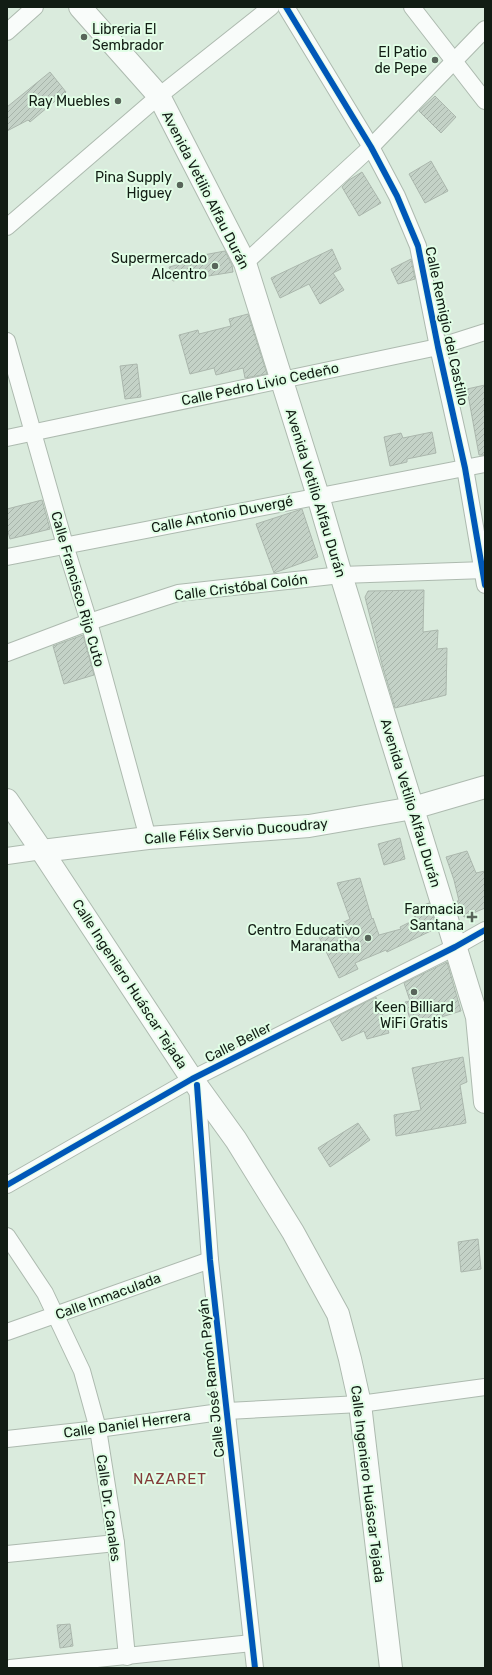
<svg xmlns="http://www.w3.org/2000/svg" width="492" height="1675" font-family="Rubik,sans-serif">
  <style>
    .building { fill: url(#building-hatch); stroke: #abb7ad }
    .lines { fill: none; stroke-linecap: round; stroke-linejoin: round }
    .street-casing { stroke: #adbaaf; stroke-width: 18 }
    .secondary-casing { stroke: #adbaaf; stroke-width: 24 }
    .street { stroke: #f9fcfa; stroke-width: 16 }
    .secondary { stroke: #f9fcfa; stroke-width: 22 }
    .cycleway-casing { stroke: #e1fee6; stroke-width: 8 }
    .cycleway { stroke: #0057b8; stroke-width: 6 }
    .poi-dot { fill: #58655a; stroke: #e1fee6; stroke-width: 1.5 }
    .labels { text-anchor: middle; stroke-width: 4; stroke-linejoin: round; paint-order: stroke }
    .poi-label { font-size: 14px; fill: #121d14; stroke: #e1fee6; text-anchor: end }
    .street-label { font-size: 14px; fill: #121d14; stroke: #e1fee6 }
    .neighbourhood-label { font-size: 15px; letter-spacing: 1px; fill: #833b3a; stroke: #e1fee6 }
  </style>
  <defs>
    <pattern id="building-hatch" width="6" height="6" patternUnits="userSpaceOnUse"><rect width="6" height="6" fill="#c4d2c7"/><path d="M-1 1l2-2M0 6l6-6M5 7l2-2" fill="none" stroke="#a7b4aa"/></pattern>
  </defs>
  <rect width="100%" height="100%" fill="#daebdd"/>
  <g class="building">
    <path d="M50 72 66 92 30 122 28 120 7 131V107Z"/>
    <path d="M435 96 456 117 441 133 419 111Z"/>
    <path d="M431 161 448 191 425 203 409 174Z"/>
    <path d="M362 172 381 203 359 216 342 187 349 180Z"/>
    <path d="M332 249 341 269 333 273 344 290 320 304 309 284 280 298 271 278Z"/>
    <path d="M225 251 232 265 233 272 202 277V274L173 281 169 267 199 259 198 256Z"/>
    <path d="M411 259 415 279 398 284 391 269Z"/>
    <path d="M248 314 267 374 245 378 243 368 216 375 214 368 190 374 179 335 198 330 199 334 231 326 229 319Z"/>
    <path d="M137 364 141 397 125 399 120 366Z"/>
    <path d="M485 385V455H479L467 389Z"/>
    <path d="M432 432 436 453 407 459V462L390 466 384 437 401 433 403 438Z"/>
    <path d="M42 500 50 529 10 539 7 528V509Z"/>
    <path d="M302 509 318 557 274 573 256 524Z"/>
    <path d="M424 590 423 632 438 630 437 649 447 648 446 695 395 708 383 668 365 597 368 591Z"/>
    <path d="M83 635 94 675 64 684 53 646Z"/>
    <path d="M400 838 405 859 384 865 378 844Z"/>
    <path d="M467 851 476 873 485 871V908L464 917 457 901H459L454 880 446 857Z"/>
    <path d="M360 878 372 919 373 918 379 935 401 929 400 927 416 919 411 910 429 903 437 928 387 952 386 950 355 963 358 969 339 978 318 935 350 919 337 883Z"/>
    <path d="M447 962 461 1011 412 1026 405 1002 410 1001 404 983Z"/>
    <path d="M376 997 389 1033 367 1039 364 1031 342 1041 330 1020Z"/>
    <path d="M463 1057 467 1082 460 1085 466 1123 396 1136 394 1115 421 1110 412 1068Z"/>
    <path d="M358 1123 370 1140 330 1167 318 1148Z"/>
    <path d="M478 1239 481 1269 461 1272 458 1242Z"/>
    <path d="M70 1624 73 1646 60 1648 57 1625Z"/>
  </g>
  <g class="lines">
    <defs>
      <g id="street">
        <path d="M286 7 371 147 397 196 418 246 438 347 465 468 485 585"/>
        <path d="M412 7 485 101"/>
        <path d="M7 32 35 7"/>
        <path d="M7 227 159 96 271 7"/>
        <path d="M245 263 371 147 485 29"/>
        <path d="M7 341 65 545 89 622 148 838"/>
        <path d="M7 438 438 347 485 332"/>
        <path d="M7 557 485 464"/>
        <path d="M7 653 89 622 178 593 341 575 485 570"/>
        <path d="M7 856 42 851"/>
        <path d="M197 1085 210 1260 255 1668"/>
        <path d="M7 1185 192 1079 455 947 485 930"/>
        <path d="M7 1236 45 1293 82 1371 98 1429 116 1543 127 1657"/>
        <path d="M7 1332 210 1260"/>
        <path d="M7 1439 98 1429 227 1411 360 1404 485 1387"/>
        <path d="M7 1554 116 1543"/>
        <path d="M10 1668 252 1643"/>
      </g>
      <g id="secondary">
        <path d="M80 7 159 96 245 263 318 496 341 575 477 1017 485 1102"/>
        <path d="M7 800 42 851 192 1079 236 1140 293 1232 338 1314 350 1359 360 1404 391 1668"/>
        <path d="M42 851 148 838 309 826 413 808 485 787"/>
      </g>
    </defs>
    <use href="#street" class="street-casing"/>
    <use href="#secondary" class="secondary-casing"/>
    <use href="#street" class="street"/>
    <use href="#secondary" class="secondary"/>
    <defs>
      <g id="cycleway">
        <path d="M286 7 371 147 397 196 418 246 438 347 465 468 485 585"/>
        <path d="M197 1085 210 1260 255 1668"/>
        <path d="M7 1185 192 1079 455 947 485 930"/>
      </g>
    </defs>
    <use href="#cycleway" class="cycleway-casing"/>
    <use href="#cycleway" class="cycleway"/>
  </g>
  <g class="poi-dot">
    <circle cx="84" cy="37" r="4"/>
    <circle cx="435" cy="60" r="4"/>
    <circle cx="118" cy="101" r="4"/>
    <circle cx="180" cy="185" r="4"/>
    <circle cx="215" cy="266" r="4"/>
    <path d="M470 911h4v4h4v4h-4v4h-4v-4h-4v-4h4z"/>
    <circle cx="368" cy="938" r="4"/>
    <circle cx="414" cy="992" r="4"/>
  </g>
  <g class="labels">
    <g class="poi-label">
      <text x="92" y="34" text-anchor="start">Libreria El<tspan x="92" dy="16">Sembrador</tspan></text>
      <text x="427" y="57">El Patio<tspan x="427" dy="16">de Pepe</tspan></text>
      <text x="110" y="106">Ray Muebles</text>
      <text x="172" y="182">Pina Supply<tspan x="172" dy="16">Higuey</tspan></text>
      <text x="207" y="263">Supermercado<tspan x="207" dy="16">Alcentro</tspan></text>
      <text x="464" y="914">Farmacia<tspan x="464" dy="16">Santana</tspan></text>
      <text x="360" y="935">Centro Educativo<tspan x="360" dy="16">Maranatha</tspan></text>
      <text x="414" y="1012" text-anchor="middle">Keen Billiard<tspan x="414" dy="16">WiFi Gratis</tspan></text>
    </g>
    <g class="street-label">
      <text transform="translate(206 190) rotate(63)" y="5">Avenida Vetilio Alfau Durán</text>
      <text transform="translate(447 326) rotate(78)" y="5">Calle Remigio del Castillo</text>
      <text transform="translate(260 384) rotate(-12)" y="5">Calle Pedro Livio Cedeño</text>
      <text transform="translate(316 493) rotate(73)" y="5">Avenida Vetilio Alfau Durán</text>
      <text transform="translate(222 514) rotate(-11)" y="5">Calle Antonio Duvergé</text>
      <text transform="translate(241 587) rotate(-7)" y="5">Calle Cristóbal Colón</text>
      <text transform="translate(78 589) rotate(74)" y="5">Calle Francisco Rijo Cuto</text>
      <text transform="translate(411 803) rotate(73)" y="5">Avenida Vetilio Alfau Durán</text>
      <text transform="translate(236 831) rotate(-5)" y="5">Calle Félix Servio Ducoudray</text>
      <text transform="translate(130 984) rotate(57)" y="5">Calle Ingeniero Huáscar Tejada</text>
      <text transform="translate(238 1042) rotate(-27)" y="5">Calle Beller</text>
      <text transform="translate(108 1296) rotate(-20)" y="5">Calle Inmaculada</text>
      <text transform="translate(211 1378) rotate(-96)" y="5">Calle José Ramón Payán</text>
      <text transform="translate(127 1424) rotate(-8)" y="5">Calle Daniel Herrera</text>
      <text transform="translate(368 1484) rotate(83)" y="5">Calle Ingeniero Huáscar Tejada</text>
      <text transform="translate(109 1508) rotate(82)" y="5">Calle Dr. Canales</text>
    </g>
    <g class="neighbourhood-label">
      <text x="170" y="1484">NAZARET</text>
    </g>
  </g>
  <rect width="492" height="1675" fill="none" stroke="#121d14" stroke-width="16"/>
</svg>
